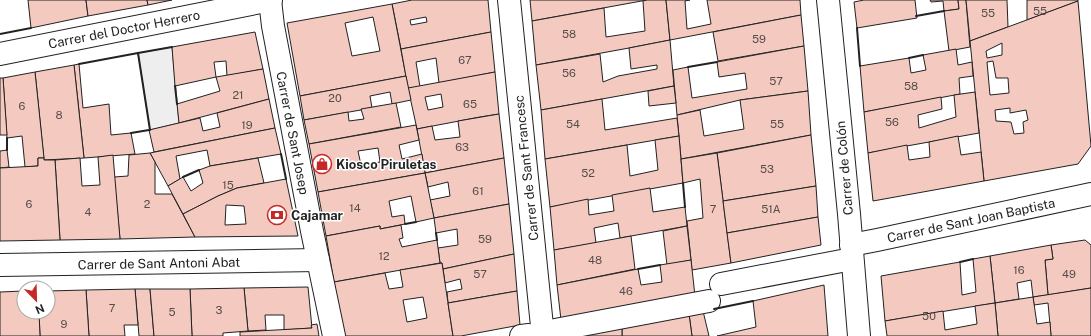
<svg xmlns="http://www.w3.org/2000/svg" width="1091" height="336" font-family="'Public Sans',sans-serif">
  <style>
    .green { fill: #eee; stroke: #6f6f6f }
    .building { fill: #f3c9c0; stroke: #222; fill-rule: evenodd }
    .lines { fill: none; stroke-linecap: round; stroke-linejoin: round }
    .pedestrian-casing { stroke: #222; stroke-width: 24 }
    .minor-casing { stroke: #222; stroke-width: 24 }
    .pedestrian { stroke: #fff; stroke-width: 22 }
    .minor { stroke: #fff; stroke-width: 22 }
    .wall { stroke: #222; stroke-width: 2 }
    .labels { text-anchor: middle; stroke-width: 3; stroke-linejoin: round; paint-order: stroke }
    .number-label { font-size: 11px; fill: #564c4a }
    .street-label { font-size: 13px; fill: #222; stroke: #fff }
    .poi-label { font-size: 13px; font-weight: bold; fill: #222; stroke: #fff; text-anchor: start }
  </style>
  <rect width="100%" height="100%" fill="#fff"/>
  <path class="green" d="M172 47 179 123 150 130 138 53Z"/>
  <g class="building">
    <path d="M28 0H86L88 16 31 28Z"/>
    <path d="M86 0H147L148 5 88 16Z"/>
    <path d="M147 0H172L148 5Z"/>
    <path d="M412 0H488L491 32 401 49 392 4ZM426 17 427 22 411 25 410 20Z"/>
    <path d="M530 0H647L532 21Z"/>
    <path d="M647 0H666L670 40 629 48 536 65 532 21 604 8 606 37 645 31 643 1Z"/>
    <path d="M666 0H690L685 1 687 29 711 24 707 0H800L801 15 670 40Z"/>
    <path d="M864 0H915L917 18 857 28 854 2Z"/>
    <path d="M930 0H958L959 9 944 11 943 1 931 2Z"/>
    <path d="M958 0H966L970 47 949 51 944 11 959 9Z"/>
    <path d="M966 0H1007L1008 27 970 41Z"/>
    <path d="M1027 0H1078V1L1027 20Z"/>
    <path d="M1078 1 1091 146 1078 164 984 181 970 41ZM1002 43V55L987 58 986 51ZM993 61 996 78H1008L1009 93 990 95 987 62ZM1010 108V113L1026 110 1028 120 1023 122 1024 133 1014 134 1011 122 996 121 995 110Z"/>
    <path d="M392 4 406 76 300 96 287 23ZM373 17 380 51 352 56 345 23Z"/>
    <path d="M801 15 804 46 718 61 713 32Z"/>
    <path d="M255 32 263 69 227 76 226 61 214 62 216 77 175 86 172 47Z"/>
    <path d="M491 32 495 72 439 83 436 58 416 62 420 87 408 88 401 49Z"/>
    <path d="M670 40 674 86 541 110 536 65 600 54 603 82 618 76 657 69V65L631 69 629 48Z"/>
    <path d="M804 46 808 91 740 100 677 115 673 70 688 67 692 98 747 89 745 73 719 77 717 62Z"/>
    <path d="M956 49 958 65 972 62 973 76 959 78 960 94 864 112 860 66 909 58 911 73 926 70 923 55Z"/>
    <path d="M79 64 83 108 109 104 111 135 131 133 135 154 84 158 74 65Z"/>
    <path d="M74 65 84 158 44 160 35 72Z"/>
    <path d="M263 69 269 99 179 123 177 104 220 91 216 77Z"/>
    <path d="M35 72 44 158H38V166L25 167 22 136 7 138 3 78Z"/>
    <path d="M495 72 499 114 480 117 417 129 408 88ZM441 94 443 107 428 110 425 97Z"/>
    <path d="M406 76 411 100 392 104 390 92 370 96 372 108 304 120 300 96Z"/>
    <path d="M0 78H3L7 135H0Z"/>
    <path d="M674 86 676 103 649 106 648 91Z"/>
    <path d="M808 91 811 135 681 159 677 115 700 110 704 136 744 129 740 100Z"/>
    <path d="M975 92 979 133 868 153 864 112 941 97 942 109 918 115 919 128 956 117 954 95Z"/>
    <path d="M269 99 275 128 154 152 149 130 200 118 203 131 220 127 217 113Z"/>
    <path d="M602 99 605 130 677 118 679 136 545 159 541 110Z"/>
    <path d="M396 103 401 127 309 144 304 120 348 112 349 121 364 119 361 109Z"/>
    <path d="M499 114 504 158 425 173 417 129 432 126 435 140 460 137 458 121Z"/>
    <path d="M416 125 419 140 399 145 402 159 422 154 425 173 318 192 309 144ZM378 148 380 162 361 165 358 151Z"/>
    <path d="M275 128 281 154 210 166 207 150 176 156 180 179 168 186 150 153Z"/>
    <path d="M811 135 816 186 723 201 717 153Z"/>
    <path d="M679 136 683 183 550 207 545 159 627 145 630 176 658 170 655 140Z"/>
    <path d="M958 136 961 155 981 152 984 181 873 201 868 153 907 145 909 160 930 157 929 142Z"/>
    <path d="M7 150 9 167 0 168V151Z"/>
    <path d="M150 153 155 162V194H172L195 237 120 239 114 177 128 176 129 155Z"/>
    <path d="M717 153 731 263 692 270 687 221 703 218 700 179 683 183 681 159Z"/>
    <path d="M113 155 120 239 60 240 55 160 80 158 82 186 100 185 98 157Z"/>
    <path d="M38 158H44V160H55L60 240 0 241V168L38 166Z"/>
    <path d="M258 158 264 183 237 188 218 196 183 214 168 186 183 177 191 191 203 183 199 170 210 166Z"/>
    <path d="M504 158 509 204 434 218 430 200 450 196 448 182 428 187 425 173Z"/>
    <path d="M425 173 434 218 416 222 411 196 389 201 392 217 404 215 405 224 380 229V226L326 236 318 192Z"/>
    <path d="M286 179 298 236 195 237 183 214 218 196 237 188ZM226 205 244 206 246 224 225 225Z"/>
    <path d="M816 186 818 217 727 233 723 201Z"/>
    <path d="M650 188 653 212 685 207 687 226 620 238 618 223 594 228 596 243 554 250 550 207 588 199 589 215 614 211 612 195Z"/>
    <path d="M509 204 514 254 443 269 442 263H440L438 248 458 245 457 229 436 233 434 218Z"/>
    <path d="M818 217 821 245 731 263 727 233Z"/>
    <path d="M401 225 403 238 399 239 402 247 437 240 440 263 334 282 326 236 380 226V229Z"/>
    <path d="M687 226 691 260 667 265 663 231Z"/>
    <path d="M631 236 635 269 557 285 554 250Z"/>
    <path d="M1085 240 1091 245V288L1048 295 1045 260 1053 259 1051 245Z"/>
    <path d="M1051 245 1053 259 1045 260 1048 295 1033 297 1031 280 1017 283 1019 299 995 303 990 256Z"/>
    <path d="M514 254 517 291 448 303 447 292 462 289 460 279 445 283 443 269Z"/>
    <path d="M990 256 995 303 885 321 881 276 960 262 962 295 976 292 973 259Z"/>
    <path d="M691 260 695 296 561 320 557 285 638 269 641 285 662 282 660 265Z"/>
    <path d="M442 263 453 336H344L334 282 385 273 389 289 403 287 400 270ZM423 297 427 318 407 322 403 300Z"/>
    <path d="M824 285 828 336H717L756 327 753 301Z"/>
    <path d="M308 287 312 328 284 330V315H265L266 330 248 331 244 288Z"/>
    <path d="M244 288 248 331 223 333V336H192L190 289Z"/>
    <path d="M1091 288V336H1051L1048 303 1034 305 1033 297Z"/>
    <path d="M135 289H150L154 336H139Z"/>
    <path d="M135 289 138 325H124L125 336H89L86 290Z"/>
    <path d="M150 289H190L192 336H154Z"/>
    <path d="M86 290 89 336H40L39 312H48V291Z"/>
    <path d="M24 291V312H39L40 336H0V292Z"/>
    <path d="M517 291 520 325 461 336H453L448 303Z"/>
    <path d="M1033 297 1037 324 1050 322 1051 336H998L995 303Z"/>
    <path d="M995 303 998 336H887L885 321 943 311 945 330 977 324 975 306Z"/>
    <path d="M703 311 709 336H692L689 314Z"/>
    <path d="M689 314 692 336H622V328Z"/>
    <path d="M317 324 319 336H240V332L312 328 311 325Z"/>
    <path d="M622 328V336H579Z"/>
  </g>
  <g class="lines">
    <defs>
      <g id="pedestrian">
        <path d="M555 330 709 301"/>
        <path d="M521 336 529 335"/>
      </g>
      <g id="minor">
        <path d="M270 0 273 26 312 231 334 336"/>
        <path d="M509 0 543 336"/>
        <path d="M828 0 849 214 859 336"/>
        <path d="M0 54 271 0"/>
        <path d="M851 245 877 240 1091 194"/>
        <path d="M0 265 318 260"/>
        <path d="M721 284 852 259"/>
      </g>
    </defs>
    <use href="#pedestrian" class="pedestrian-casing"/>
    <use href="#minor" class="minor-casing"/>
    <use href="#pedestrian" class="pedestrian"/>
    <use href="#minor" class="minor"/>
    <g class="wall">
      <path d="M916 16 944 11"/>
      <path d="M857 28 860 66"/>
      <path d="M0 34 31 28"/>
      <path d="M909 58 923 55"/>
      <path d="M79 64 138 53"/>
      <path d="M688 67 717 62"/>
      <path d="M175 86 177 104"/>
      <path d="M150 130 138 53 172 47"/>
      <path d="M131 133 149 130"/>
      <path d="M7 138V150"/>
      <path d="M281 154 286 179"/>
      <path d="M183 177 199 170"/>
      <path d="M683 183 685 207"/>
      <path d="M405 224 416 222"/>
      <path d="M436 233 437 240"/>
      <path d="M960 262 973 259"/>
      <path d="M638 269 660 265"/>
      <path d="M714 309 753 301"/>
    </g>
  </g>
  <defs>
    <symbol id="shop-ring" viewBox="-11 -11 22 22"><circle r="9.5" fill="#fff" stroke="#c62828" stroke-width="1.5"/><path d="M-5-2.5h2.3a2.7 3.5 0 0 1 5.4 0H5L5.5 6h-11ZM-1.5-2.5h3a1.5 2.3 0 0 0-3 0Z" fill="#c62828"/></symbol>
    <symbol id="bank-ring" viewBox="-11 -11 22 22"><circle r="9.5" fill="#fff" stroke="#c62828" stroke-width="1.5"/><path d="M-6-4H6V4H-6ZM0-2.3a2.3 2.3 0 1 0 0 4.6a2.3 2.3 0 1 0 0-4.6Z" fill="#c62828"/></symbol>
  </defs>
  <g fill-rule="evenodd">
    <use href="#shop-ring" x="311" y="153" width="22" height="22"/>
    <use href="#bank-ring" x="266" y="204" width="22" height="22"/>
  </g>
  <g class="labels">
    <g class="number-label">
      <text x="1040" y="15">55</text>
      <text x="988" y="17">55</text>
      <text x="569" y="38">58</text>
      <text x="759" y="43">59</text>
      <text x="465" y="64">67</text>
      <text x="569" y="77">56</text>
      <text x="776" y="85">57</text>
      <text x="911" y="90">58</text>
      <text x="238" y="99">21</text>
      <text x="335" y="102">20</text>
      <text x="470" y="108">65</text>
      <text x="22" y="110">6</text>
      <text x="59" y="119">8</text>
      <text x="892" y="126">56</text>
      <text x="573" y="128">54</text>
      <text x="777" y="128">55</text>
      <text x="247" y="129">19</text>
      <text x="462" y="151">63</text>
      <text x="767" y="173">53</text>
      <text x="588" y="177">52</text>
      <text x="228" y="189">15</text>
      <text x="478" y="195">61</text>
      <text x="29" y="208">6</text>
      <text x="147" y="208">2</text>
      <text x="355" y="212">14</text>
      <text x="713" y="213">7</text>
      <text x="771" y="213">51A</text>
      <text x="88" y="216">4</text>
      <text x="485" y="243">59</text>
      <text x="384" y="260">12</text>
      <text x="595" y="264">48</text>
      <text x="1019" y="274">16</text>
      <text x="480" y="278">57</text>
      <text x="1069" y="278">49</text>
      <text x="626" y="295">46</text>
      <text x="112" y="312">7</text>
      <text x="219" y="314">3</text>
      <text x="172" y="316">5</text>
      <text x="929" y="320">50</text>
      <text x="64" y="328">9</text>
    </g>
    <g class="street-label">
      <text transform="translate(124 29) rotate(-11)" y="5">Carrer del Doctor Herrero</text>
      <text transform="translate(293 133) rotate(79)" y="5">Carrer de Sant Josep</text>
      <text transform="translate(526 168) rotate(-96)" y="5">Carrer de Sant Francesc</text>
      <text transform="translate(844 168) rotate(-95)" y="5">Carrer de Colón</text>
      <text transform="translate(971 220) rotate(-12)" y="5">Carrer de Sant Joan Baptista</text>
      <text transform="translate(159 263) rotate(-1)" y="5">Carrer de Sant Antoni Abat</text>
    </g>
    <g class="poi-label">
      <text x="336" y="169">Kiosco Piruletas</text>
      <text x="291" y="220">Cajamar</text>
    </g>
  </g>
  <g transform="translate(36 300) rotate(157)"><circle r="19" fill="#ffffff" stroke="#a7a7a7"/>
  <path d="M0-3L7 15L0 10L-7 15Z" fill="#c62828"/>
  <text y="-6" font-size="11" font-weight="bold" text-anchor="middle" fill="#222222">N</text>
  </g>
</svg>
